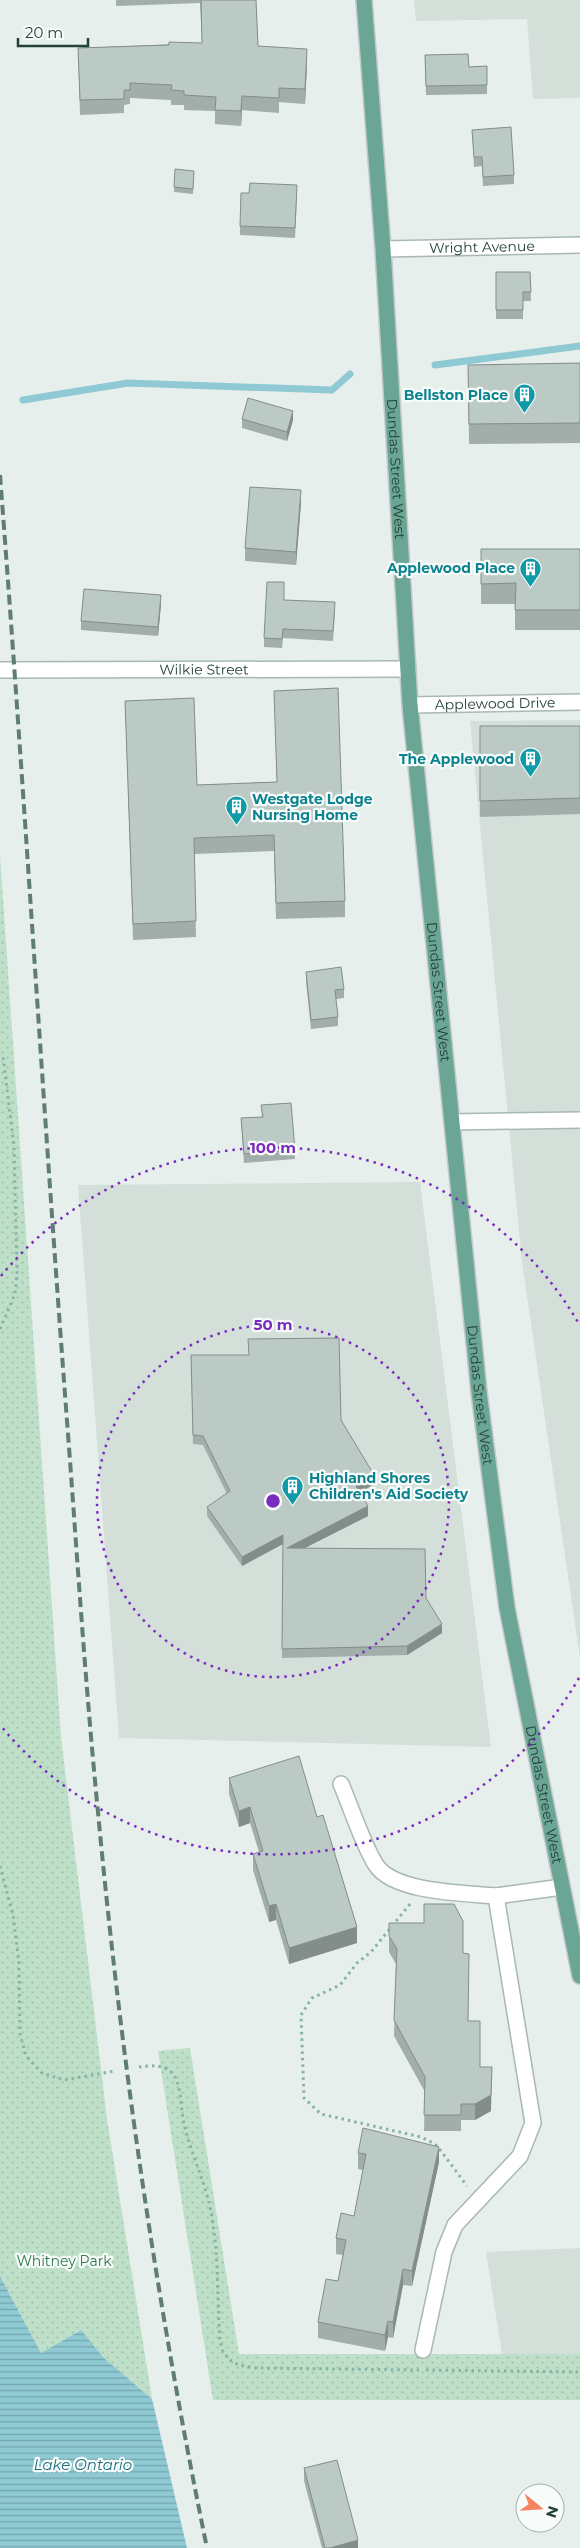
<svg xmlns="http://www.w3.org/2000/svg" width="580" height="2548" font-family="Montserrat,sans-serif">
  <style>
    .built { fill: #d4dfda }
    .park { fill: url(#park-dots) }
    .water { fill: url(#water-rules) }
    .lines { fill: none; stroke-linecap: round; stroke-linejoin: round }
    .stream { stroke: #8ec9d4; stroke-width: 7 }
    .minor-casing { stroke: #a8b8b2; stroke-width: 18 }
    .major-casing { stroke: #c2cac8; stroke-width: 18 }
    .path { stroke: #86b3a5; stroke-width: 3; stroke-dasharray: 2.5 4; stroke-linecap: butt }
    .minor { stroke: #fff; stroke-width: 15 }
    .major { stroke: #6aa596; stroke-width: 15 }
    .rail { stroke: #5f7d75; stroke-width: 4; stroke-dasharray: 10 5; stroke-linecap: butt }
    .wall { fill: #a1aea9 }
    .shaded-wall { fill: #838d89 }
    .building { fill: #bbcac4; stroke: #838d89 }
    .ring { fill: none; stroke: #7b2cbf; stroke-width: 2.5; stroke-dasharray: 2.5 5 }
    .labels { text-anchor: middle; stroke-width: 4.5; stroke-linejoin: round; paint-order: stroke }
    .street-label { font-size: 14px; fill: #24423a; stroke: #f7fbf9 }
    .culture-label { font-size: 14px; font-weight: bold; fill: #0d838f; stroke: #f7fbf9; text-anchor: end }
    .park-label { font-size: 14px; fill: #2d7a4b; stroke: #f7fbf9 }
    .water-label { font-size: 15px; font-style: italic; fill: #1c6f80; stroke: #f7fbf9 }
    .centre { fill: #7b2cbf; stroke: #f7fbf9; stroke-width: 2.5 }
    .ring-label { font-size: 15px; text-anchor: middle; font-weight: bold; fill: #7b2cbf; stroke: #f7fbf9; stroke-width: 4.5; stroke-linejoin: round; paint-order: stroke }
  </style>
  <defs>
    <pattern id="park-dots" width="8" height="8" patternUnits="userSpaceOnUse" patternTransform="scale(1.25)"><rect width="8" height="8" fill="#bfe0c8"/><path d="M2 2h.1M6 6h.1" fill="none" stroke="#a4c1ad" stroke-width="1.8" stroke-linecap="round"/></pattern>
    <pattern id="water-rules" width="6" height="5" patternUnits="userSpaceOnUse" patternTransform="scale(1.25)"><rect width="6" height="5" fill="#8ec9d4"/><path d="M0 2.5h6" fill="none" stroke="#74a5ad"/></pattern>
  </defs>
  <rect width="100%" height="100%" fill="#e6efeb"/>
  <g class="built">
    <path d="M414 0H580V98L533 99 527 19 416 21Z"/>
    <path d="M580 720V1658L522 1262 470 721Z"/>
    <path d="M420 1182 491 1747 119 1738 78 1185Z"/>
    <path d="M580 2248V2354H502L486 2252Z"/>
  </g>
  <g class="park">
    <path d="M0 856 61 1737 107 2119 152 2399 104 2358 81 2330 41 2353 0 2276Z"/>
    <path d="M190 2048 239 2354H580V2400H213L158 2051Z"/>
  </g>
  <path class="water" d="M0 2276 41 2353 81 2330 104 2358 152 2399 187 2548H0Z"/>
  <g class="lines">
    <g class="stream">
      <path d="M435 365 580 346"/>
      <path d="M23 400 128 383 332 390 350 374"/>
    </g>
    <defs>
      <g id="minor">
        <path id="s1" d="M383 249 580 245"/>
        <path id="s2" d="M0 670 408 669"/>
        <path id="s3" d="M410 705 580 702"/>
        <path d="M452 1122 580 1120"/>
        <path d="M341 1784C351 1807 363 1845 376 1865 394 1893 466 1893 496 1896"/>
        <path d="M423 2350 444 2252 455 2225 520 2156 533 2123 496 1896 562 1887"/>
      </g>
      <g id="major">
        <path id="s4" d="M364 0 383 249 410 705 479 1392 507 1608 580 1976"/>
      </g>
    </defs>
    <use href="#minor" class="minor-casing"/>
    <use href="#major" class="major-casing"/>
    <g class="path">
      <path d="M0 1329 15 1294 17 1274 14 1146 3 1056"/>
      <path d="M0 1866 13 1915 19 1962 20 2034 26 2056 42 2073 64 2080 115 2071"/>
      <path d="M410 1904 371 1952 357 1963 340 1985 312 1998 301 2015 304 2098 321 2114 421 2137 435 2144 441 2151 467 2186"/>
      <path d="M139 2067C149 2066 160 2064 169 2070 183 2081 180 2108 184 2124 191 2154 205 2181 211 2212 219 2254 217 2298 220 2341L223 2352 230 2360 239 2365 254 2368 419 2370"/>
      <path d="M426 2370 580 2372"/>
    </g>
    <use href="#minor" class="minor"/>
    <use href="#major" class="major"/>
    <path class="rail" d="M0 475C25 799 44 1123 69 1447 78 1569 86 1691 98 1812 121 2059 157 2306 207 2548"/>
  </g>
  <g class="wall">
    <path d="M116 0H256L258 46 307 63 305 104 279 102V113L242 110 241 126 215 124V111L184 110V105H171V100L130 98V104L124 105V113L80 115 78 48 202 43 200 3 116 6Z"/>
    <path d="M425 55 469 67 487 66V94L426 95Z"/>
    <path d="M472 130 514 175V184L483 186 482 166 474 167Z"/>
    <path d="M194 171 193 194 174 192V187Z"/>
    <path d="M249 193 297 194 295 238 240 235V226Z"/>
    <path d="M496 272H530L531 301H523V319H496Z"/>
    <path d="M580 363V443L469 444 468 365Z"/>
    <path d="M242 419 293 420 287 441 242 428Z"/>
    <path d="M301 503 296 565 245 561V548Z"/>
    <path d="M481 549H580V630H515V604H481Z"/>
    <path d="M284 600 335 611 333 641 283 638 282 648 264 647V638Z"/>
    <path d="M161 604 158 636 81 630V621Z"/>
    <path d="M274 691 345 901V917L276 919 274 851 194 854 196 937 133 940 125 701 197 785 277 782Z"/>
    <path d="M480 726H580V814L480 817Z"/>
    <path d="M306 972 344 989V998L336 999 338 1017V1026L311 1029 306 981Z"/>
    <path d="M261 1105 295 1150V1159L244 1163 241 1118 262 1117Z"/>
    <path d="M248 1339 341 1420 374 1484 360 1493 368 1516 305 1548 426 1598 442 1633 407 1655 282 1658 283 1544 242 1566 207 1516V1507L227 1494 203 1445 193 1444 191 1355H249Z"/>
    <path d="M229 1778 317 1817 357 1943 289 1964 276 1920 269 1922 253 1870V1854L259 1852 250 1823 239 1827 229 1794Z"/>
    <path d="M389 1923 468 2021 491 2111 475 2120H461V2131H424L425 2092 394 2036 396 1964 389 1952Z"/>
    <path d="M358 2153 439 2162 412 2286 403 2285 393 2338 388 2337 385 2351 318 2338V2322L338 2281 343 2255 336 2254V2238L354 2216 363 2170 358 2169Z"/>
    <path d="M304 2468 358 2548H322L304 2481Z"/>
  </g>
  <g class="shaded-wall">
    <path d="M307 49V63L305 104V89Z"/>
    <path d="M242 96V110L241 126V111Z"/>
    <path d="M293 411V420L287 441V432Z"/>
    <path d="M301 490V503L296 565V552Z"/>
    <path d="M161 595V604L158 636V627Z"/>
    <path d="M374 1475V1484L356 1495V1486Z"/>
    <path d="M368 1506V1516L287 1557V1548Z"/>
    <path d="M283 1535V1544L242 1566V1557Z"/>
    <path d="M442 1624V1633L407 1655V1646Z"/>
    <path d="M250 1807V1823L239 1827V1811Z"/>
    <path d="M276 1904V1920L269 1922V1906Z"/>
    <path d="M357 1927V1943L289 1964V1948Z"/>
    <path d="M492 2067 491 2111 475 2120V2104Z"/>
    <path d="M439 2147V2162L412 2286V2271Z"/>
    <path d="M403 2269V2285L393 2338V2322Z"/>
    <path d="M388 2321V2337L385 2351V2335Z"/>
    <path d="M358 2540V2548H330Z"/>
  </g>
  <g class="building">
    <path d="M201 0H256L258 46 307 49 305 89 279 88V98L242 96 241 111 215 110 216 97 184 95V91L171 90 172 85 130 83V90H124V99L80 100 78 48 169 45V42L202 43Z"/>
    <path d="M468 54 469 67 487 66V85L426 86 425 55Z"/>
    <path d="M511 127 514 175 483 177 482 157H474L472 130Z"/>
    <path d="M175 169 194 171 193 189 174 187Z"/>
    <path d="M250 183 297 185 295 228 240 226 241 193H249Z"/>
    <path d="M496 272H530L531 292H523V310H496Z"/>
    <path d="M580 363V423L469 424 468 365Z"/>
    <path d="M248 398 293 411 287 432 242 419Z"/>
    <path d="M250 487 301 490 296 552 245 548Z"/>
    <path d="M481 549H580V610H515L516 583 481 584Z"/>
    <path d="M267 582H284V600L335 602 333 631 283 629 282 639 264 638Z"/>
    <path d="M84 589 161 595 158 627 81 621Z"/>
    <path d="M338 688 345 901 276 903 274 835 194 838 196 921 133 924 125 701 194 698 197 785 277 782 274 691Z"/>
    <path d="M480 726H580V798L480 801Z"/>
    <path d="M341 967 344 989 335 990 338 1017 311 1020 306 972Z"/>
    <path d="M291 1103 295 1150 244 1154 241 1118 263 1117 261 1105Z"/>
    <path d="M339 1338 341 1420 374 1475 356 1486 368 1506 287 1548 425 1549 426 1598 442 1624 407 1646 282 1649 283 1535 242 1557 207 1507 230 1491 203 1436 193 1435 191 1355H249L248 1339Z"/>
    <path d="M299 1756 317 1817 323 1815 357 1927 289 1948 276 1904 269 1906 253 1854 263 1851 250 1807 239 1811 229 1778Z"/>
    <path d="M424 1904H454L463 1921V1953L469 1954 468 2021H480V2067H492L491 2095 475 2104H461V2115H424L425 2077 394 2020 397 1949 389 1936V1923H424Z"/>
    <path d="M363 2128 439 2147 412 2271 403 2269 393 2322 388 2321 385 2335 318 2322 326 2279 338 2281 346 2240 336 2238 341 2213 354 2216 366 2154 358 2153Z"/>
    <path d="M337 2460 358 2540 330 2548H325L304 2468Z"/>
  </g>
  <g class="ring">
    <circle cx="273" cy="1501" r="176"/>
    <path d="M579 1678A353 353 0 0 1 1 1726M1 1276A353 353 0 0 1 579 1324"/>
  </g>
  <defs>
    <symbol id="building-pin" viewBox="-11 -11 22 30"><path d="M0 17L-7.5 6A9.5 9.5 0 1 1 7.5 6Z" fill="#0f9aa8" stroke="#f7fbf9"/><path d="M-4-6H4V6H1V3H-1V6H-4ZM-2.5-4.3h1.7v1.8h-1.7ZM.8-4.3h1.7v1.8H.8ZM-2.5-1h1.7V.8h-1.7ZM.8-1h1.7V.8H.8Z" fill="#fff"/></symbol>
  </defs>
  <g fill-rule="evenodd">
    <use href="#building-pin" x="512" y="382" width="25" height="34"/>
    <use href="#building-pin" x="518" y="556" width="25" height="34"/>
    <use href="#building-pin" x="518" y="746" width="25" height="34"/>
    <use href="#building-pin" x="224" y="794" width="25" height="34"/>
    <use href="#building-pin" x="280" y="1474" width="25" height="34"/>
  </g>
  <g class="labels">
    <g class="street-label">
      <text dy="5" stroke="none"><textPath href="#s1" startOffset="99">Wright Avenue</textPath></text>
      <text dy="5" stroke="none"><textPath href="#s4" startOffset="470">Dundas Street West</textPath></text>
      <text dy="5" stroke="none"><textPath href="#s2" startOffset="204">Wilkie Street</textPath></text>
      <text dy="5" stroke="none"><textPath href="#s3" startOffset="85">Applewood Drive</textPath></text>
      <text dy="5" stroke="none"><textPath href="#s4" startOffset="995">Dundas Street West</textPath></text>
      <text dy="5" stroke="none"><textPath href="#s4" startOffset="1400">Dundas Street West</textPath></text>
      <text dy="5" stroke="none"><textPath href="#s4" startOffset="1805">Dundas Street West</textPath></text>
    </g>
    <g class="culture-label">
      <text x="508" y="400">Bellston Place</text>
      <text x="515" y="573">Applewood Place</text>
      <text x="514" y="764">The Applewood</text>
      <text x="252" y="804" text-anchor="start">Westgate Lodge<tspan x="252" dy="16">Nursing Home</tspan></text>
      <text x="309" y="1483" text-anchor="start">Highland Shores<tspan x="309" dy="16">Children's Aid Society</tspan></text>
    </g>
    <g class="park-label">
      <text x="64" y="2266">Whitney Park</text>
    </g>
    <g class="water-label">
      <text x="83" y="2470">Lake Ontario</text>
    </g>
  </g>
  <circle cx="273" cy="1501" r="8" class="centre"/>
  <g class="ring-label">
    <text x="273" y="1153">100 m</text>
    <text x="273" y="1330">50 m</text>
  </g>
  <g transform="translate(540 2508) rotate(108)"><circle r="24" fill="#f7fbf9" stroke="#a3b1ad"/>
  <path d="M0-4L9 19L0 12L-9 19Z" fill="#f4845f"/>
  <text y="-8" font-size="14" font-weight="bold" text-anchor="middle" fill="#24423a">N</text>
  </g>
  <path d="M18 38v8h70v-8" fill="none" stroke="#24423a" stroke-width="2.5"/>
  <text x="25" y="38" font-size="15" fill="#24423a" stroke="#f7fbf9" stroke-width="4" paint-order="stroke">20 m</text>
</svg>
